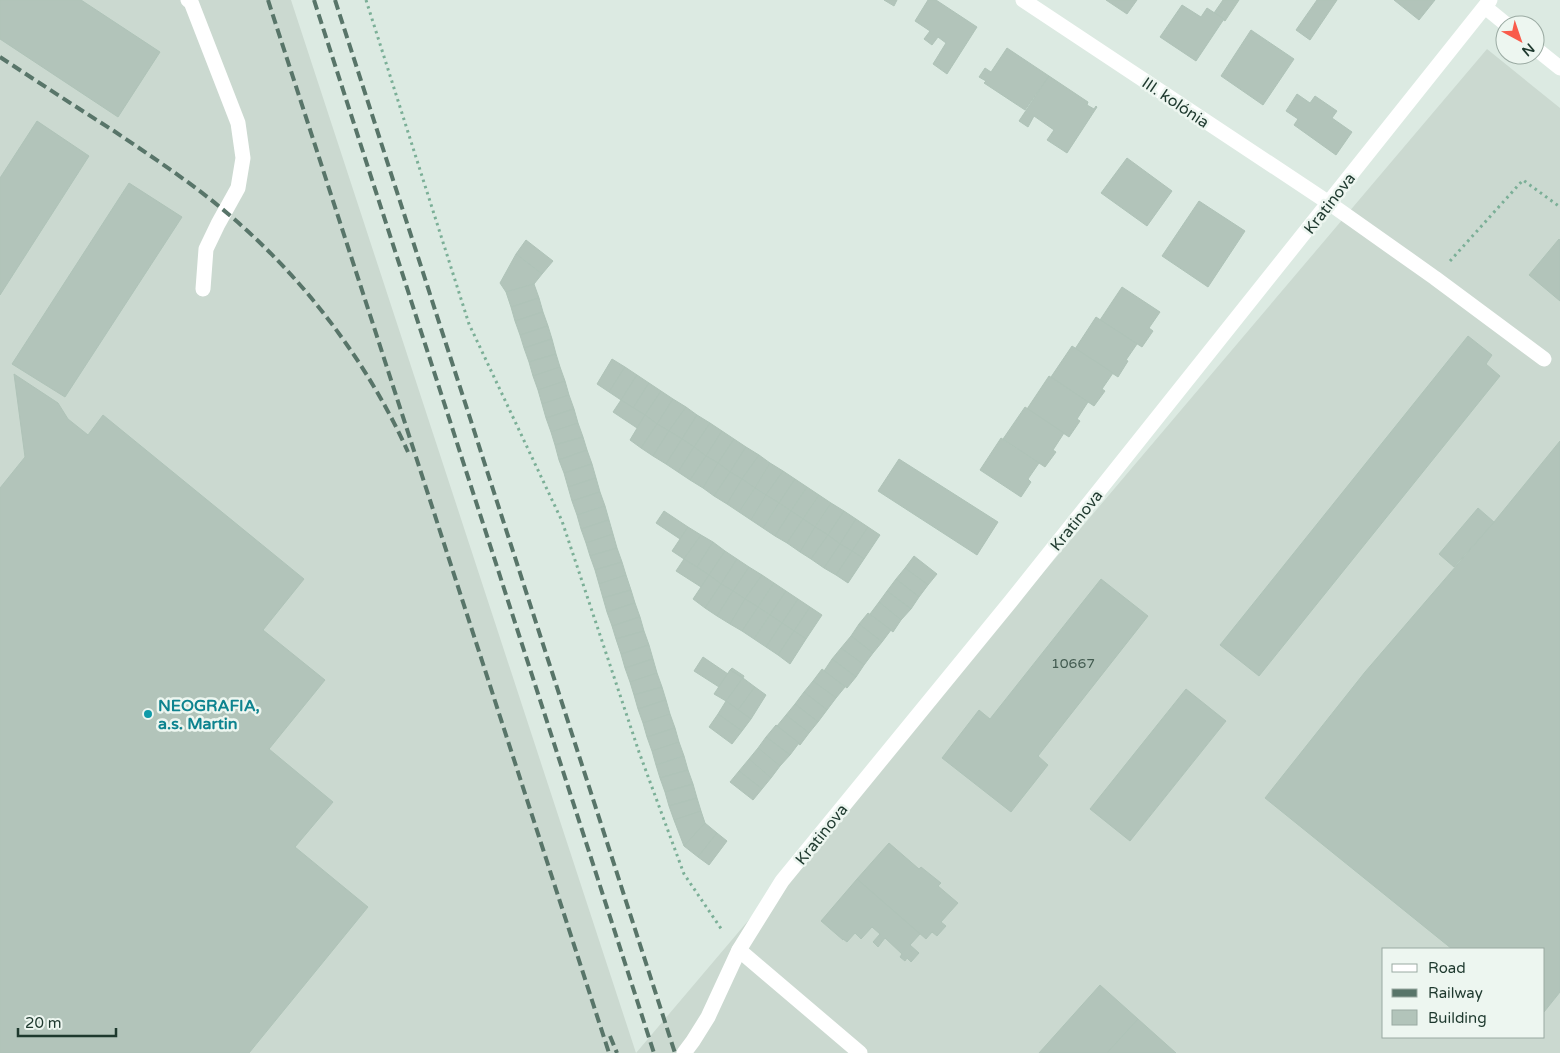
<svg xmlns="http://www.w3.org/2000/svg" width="1560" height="1053" font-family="'Varela Round',sans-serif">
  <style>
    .built { fill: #cbd9d0; fill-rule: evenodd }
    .building { fill: #b2c4ba; stroke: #afc3b8 }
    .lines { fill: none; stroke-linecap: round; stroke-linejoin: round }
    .path { stroke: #7baf97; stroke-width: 3; stroke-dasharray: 2.5 4; stroke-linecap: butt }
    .service { stroke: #fff; stroke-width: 15 }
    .minor { stroke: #fff; stroke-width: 15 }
    .rail { stroke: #587569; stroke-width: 4; stroke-dasharray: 10 5; stroke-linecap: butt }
    .culture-dot { fill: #0f9aa8; stroke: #edf6f0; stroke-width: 2 }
    .labels { text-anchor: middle; stroke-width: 5; stroke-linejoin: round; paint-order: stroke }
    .number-label { font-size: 14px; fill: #435c51 }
    .street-label { font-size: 16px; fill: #1e392e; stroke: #edf6f0 }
    .culture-label { font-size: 16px; font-weight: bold; fill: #0d838f; stroke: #edf6f0; text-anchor: start }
  </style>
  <rect width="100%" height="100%" fill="#dceae2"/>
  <path class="built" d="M0 0H291L636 1053 1487 49 1560 108V1053H0ZM1384 949H1544V1037H1384Z"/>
  <g class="building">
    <path d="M0 0H81L160 52 118 117 0 39Z"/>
    <path d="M884 0H897L894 6Z"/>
    <path d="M928 0H936L977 27 947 74 933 64 946 43 938 37 932 45 924 39 930 31 915 21Z"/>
    <path d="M1106 0H1137L1127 14Z"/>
    <path d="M1223 0H1239L1225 21 1214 13Z"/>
    <path d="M1317 0H1337L1310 40 1296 30Z"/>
    <path d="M1394 0H1435L1419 20Z"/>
    <path d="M1182 5 1201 17 1207 8 1224 19 1196 61 1160 37Z"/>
    <path d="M1251 30 1294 59 1263 105 1221 76Z"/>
    <path d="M1007 48 1049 76 1025 110 984 83 986 81 979 77 985 68 991 72Z"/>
    <path d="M1049 76 1088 102 1087 105 1094 109 1096 106 1097 107 1067 153 1047 140 1054 130 1034 116 1028 127 1019 121Z"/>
    <path d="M1297 94 1310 103 1315 96 1337 111 1332 118 1352 132 1336 155 1294 125 1298 119 1286 111Z"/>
    <path d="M37 121 89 156 0 295V178Z"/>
    <path d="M1127 158 1172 191 1147 226 1101 193Z"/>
    <path d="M129 183 182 217 65 397 12 364Z"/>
    <path d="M1199 201 1245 231 1208 287 1162 256Z"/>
    <path d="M1559 239 1560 240V301L1529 275Z"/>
    <path d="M526 240 553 261 542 274 516 254Z"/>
    <path d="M516 254 542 274 534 284 506 292 500 283Z"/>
    <path d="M534 284 539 298 511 307 506 292Z"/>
    <path d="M1122 287 1160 312 1149 328 1153 331 1142 347 1100 320Z"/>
    <path d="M539 298 543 312 515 321 511 307Z"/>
    <path d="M543 312 548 326 520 335 515 321Z"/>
    <path d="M1096 317 1137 344 1126 360 1128 361 1118 377 1075 349Z"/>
    <path d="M548 326 552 339 524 348 520 335Z"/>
    <path d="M1468 336 1492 355 1486 364 1500 376 1259 676 1220 645Z"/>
    <path d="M552 339 556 354 529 362 524 348Z"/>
    <path d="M1072 346 1113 373 1102 389 1105 391 1094 406 1051 377Z"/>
    <path d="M556 354 560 367 533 376 529 362Z"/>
    <path d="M612 359 625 367 609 392 597 384Z"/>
    <path d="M560 367 565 381 538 390 533 376Z"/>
    <path d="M625 367 637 375 621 400 609 392Z"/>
    <path d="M14 374 58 403 68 419 88 435 103 415 304 579 263 630 325 680 269 749 333 802 295 847 368 907 249 1053H0V488L25 457Z"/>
    <path d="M637 375 649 383 633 408 621 400Z"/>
    <path d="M1049 376 1088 402 1077 419 1080 421 1069 437 1027 409Z"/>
    <path d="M565 381 569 395 542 404 538 390Z"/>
    <path d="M649 383 661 391 645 415 633 408Z"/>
    <path d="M661 391 673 399 657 424 645 415Z"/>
    <path d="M569 395 574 409 546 418 542 404Z"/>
    <path d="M673 399 686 407 669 431 657 424Z"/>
    <path d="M621 400 645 415 637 428 613 412Z"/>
    <path d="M686 407 697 415 682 439 669 431Z"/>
    <path d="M1025 407 1064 433 1053 450 1056 452 1045 467 1003 439Z"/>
    <path d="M574 409 578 423 551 432 546 418Z"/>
    <path d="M645 415 657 424 641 448 630 440Z"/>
    <path d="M697 415 710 423 694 447 682 439Z"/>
    <path d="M578 423 583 437 555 445 551 432Z"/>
    <path d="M710 423 722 431 706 456 694 447Z"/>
    <path d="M657 424 669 431 653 456 641 448Z"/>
    <path d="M669 431 682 439 666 464 653 456Z"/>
    <path d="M722 431 734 439 718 463 706 456Z"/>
    <path d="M583 437 587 450 559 460 555 445Z"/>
    <path d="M1001 438 1039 463 1028 479 1031 482 1021 497 980 470Z"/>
    <path d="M682 439 694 447 678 472 666 464Z"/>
    <path d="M734 439 746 447 730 472 718 463Z"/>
    <path d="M1560 441V992L1544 1012V949H1452L1265 798 1365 672 1494 522Z"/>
    <path d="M694 447 706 456 690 480 678 472Z"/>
    <path d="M746 447 759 455 742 479 730 472Z"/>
    <path d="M587 450 592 464 564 473 559 460Z"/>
    <path d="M759 455 770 463 755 488 742 479Z"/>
    <path d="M706 456 718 463 703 488 690 480Z"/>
    <path d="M899 459 998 522 977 555 878 491Z"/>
    <path d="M718 463 730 472 714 496 703 488Z"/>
    <path d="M770 463 783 471 766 495 755 488Z"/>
    <path d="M592 464 596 478 568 487 564 473Z"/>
    <path d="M783 471 795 479 779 503 766 495Z"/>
    <path d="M730 472 742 479 727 504 714 496Z"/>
    <path d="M596 478 600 492 572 501 568 487Z"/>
    <path d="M742 479 755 488 739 512 727 504Z"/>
    <path d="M795 479 807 487 791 511 779 503Z"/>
    <path d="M807 487 819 495 803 519 791 511Z"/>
    <path d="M755 488 766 495 751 520 739 512Z"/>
    <path d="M600 492 605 506 577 515 572 501Z"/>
    <path d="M766 495 779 503 763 528 751 520Z"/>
    <path d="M819 495 831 503 815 527 803 519Z"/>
    <path d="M779 503 791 511 775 536 763 528Z"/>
    <path d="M831 503 844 511 828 535 815 527Z"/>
    <path d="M605 506 609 520 581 529 577 515Z"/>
    <path d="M1478 508 1494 522 1454 567 1439 554Z"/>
    <path d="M664 511 688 527 680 539 656 523Z"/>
    <path d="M791 511 803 519 787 543 775 536Z"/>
    <path d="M844 511 856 519 840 544 828 535Z"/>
    <path d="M803 519 815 527 800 552 787 543Z"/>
    <path d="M856 519 868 527 852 551 840 544Z"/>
    <path d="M609 520 613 534 586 543 581 529Z"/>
    <path d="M688 527 701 535 684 559 672 551Z"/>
    <path d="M815 527 828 535 811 559 800 552Z"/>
    <path d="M868 527 880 535 864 559 852 551Z"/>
    <path d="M613 534 617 548 590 556 586 543Z"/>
    <path d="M701 535 713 542 697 567 684 559Z"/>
    <path d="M828 535 840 544 824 568 811 559Z"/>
    <path d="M713 542 725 551 709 575 697 567Z"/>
    <path d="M840 544 852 551 836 575 824 568Z"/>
    <path d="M617 548 622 562 595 570 590 556Z"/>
    <path d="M725 551 737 559 721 584 709 575Z"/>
    <path d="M852 551 864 559 848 583 836 575Z"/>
    <path d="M914 556 937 574 928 585 905 568Z"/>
    <path d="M684 559 709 575 701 587 676 571Z"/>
    <path d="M737 559 749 567 733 591 721 584Z"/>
    <path d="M622 562 626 575 599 584 595 570Z"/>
    <path d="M749 567 762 575 745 599 733 591Z"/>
    <path d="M905 568 928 585 919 597 896 579Z"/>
    <path d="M626 575 631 590 603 598 599 584Z"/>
    <path d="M709 575 721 584 705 608 693 599Z"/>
    <path d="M762 575 774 583 758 607 745 599Z"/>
    <path d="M896 579 919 597 911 609 887 591Z"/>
    <path d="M1101 579 1148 616 1038 756 1048 765 1011 812 942 758 979 710 990 719Z"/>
    <path d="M774 583 786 591 770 615 758 607Z"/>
    <path d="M721 584 733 591 717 616 705 608Z"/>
    <path d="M631 590 635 603 607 612 603 598Z"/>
    <path d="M733 591 745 599 730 624 717 616Z"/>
    <path d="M786 591 798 599 782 623 770 615Z"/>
    <path d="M887 591 911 609 901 620 879 602Z"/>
    <path d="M745 599 758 607 742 631 730 624Z"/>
    <path d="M798 599 810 607 794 631 782 623Z"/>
    <path d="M879 602 901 620 893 632 870 614Z"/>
    <path d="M635 603 640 617 612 626 607 612Z"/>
    <path d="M758 607 770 615 754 639 742 631Z"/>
    <path d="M810 607 822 615 806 639 794 631Z"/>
    <path d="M868 613 891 630 882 642 859 624Z"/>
    <path d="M770 615 782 623 766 647 754 639Z"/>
    <path d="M640 617 644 631 616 639 612 626Z"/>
    <path d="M782 623 794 631 778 655 766 647Z"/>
    <path d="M859 624 882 642 873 653 851 636Z"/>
    <path d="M644 631 649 645 621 654 616 639Z"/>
    <path d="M794 631 806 639 790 664 778 655Z"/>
    <path d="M851 636 873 653 864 665 841 648Z"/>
    <path d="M649 645 653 659 625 668 621 654Z"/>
    <path d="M841 648 864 665 856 677 832 659Z"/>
    <path d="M703 657 728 674 719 687 694 671Z"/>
    <path d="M653 659 657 673 630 682 625 668Z"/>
    <path d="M832 659 856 677 847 688 824 671Z"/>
    <path d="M732 668 744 676 743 678 730 670Z"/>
    <path d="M822 669 845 687 836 698 813 681Z"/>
    <path d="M730 670 743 678 726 701 714 694Z"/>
    <path d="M657 673 662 687 634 695 630 682Z"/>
    <path d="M743 678 755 687 738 710 726 701Z"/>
    <path d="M813 681 836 698 827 710 804 692Z"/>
    <path d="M662 687 666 700 638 709 634 695Z"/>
    <path d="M755 687 766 695 751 719 738 710Z"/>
    <path d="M1186 689 1226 721 1130 841 1090 809Z"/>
    <path d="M804 692 827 710 818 722 795 704Z"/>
    <path d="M666 700 670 714 643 723 638 709Z"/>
    <path d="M726 701 751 719 742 731 718 714Z"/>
    <path d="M795 704 818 722 809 733 786 715Z"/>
    <path d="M670 714 675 728 647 737 643 723Z"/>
    <path d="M718 714 742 731 732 744 709 727Z"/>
    <path d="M786 715 809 733 800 745 777 726Z"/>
    <path d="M776 725 799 743 790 755 766 737Z"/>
    <path d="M675 728 679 742 652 751 647 737Z"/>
    <path d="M766 737 790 755 780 766 758 748Z"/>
    <path d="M679 742 684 756 656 765 652 751Z"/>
    <path d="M758 748 780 766 771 778 749 759Z"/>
    <path d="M684 756 688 770 660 778 656 765Z"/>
    <path d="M749 759 771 778 762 789 739 771Z"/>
    <path d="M688 770 693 784 665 792 660 778Z"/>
    <path d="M739 771 762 789 753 800 730 782Z"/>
    <path d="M693 784 697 798 669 806 665 792Z"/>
    <path d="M697 798 701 811 674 820 669 806Z"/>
    <path d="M701 811 705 823 684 846 674 820Z"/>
    <path d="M705 823 717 833 698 857 684 846Z"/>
    <path d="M717 833 727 841 709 865 698 857Z"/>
    <path d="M889 843 919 869 921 867 941 883 938 886 958 903 941 922 946 926 937 936 932 932 926 939 857 879Z"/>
    <path d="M857 879 920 934 910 945 919 953 911 962 907 958 905 961 900 957 902 954 885 938 878 947 873 942 880 934 872 927 861 939 855 933 847 942 843 939V940L821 921Z"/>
    <path d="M1100 985 1138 1019 1107 1053H1039Z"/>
    <path d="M1138 1019 1176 1053H1107Z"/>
  </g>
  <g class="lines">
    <g class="path">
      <path d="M366 0 469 324 562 521 639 752 684 874 722 930"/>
      <path d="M1450 261 1523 180 1560 207"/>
    </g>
    <g class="service">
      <path d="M188 0 191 2 238 123 243 158 238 188 218 224 206 249 203 289"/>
      <path d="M1329 203 1435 278 1544 359"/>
      <path d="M739 950 860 1053"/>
    </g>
    <g class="minor">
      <path d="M1023 0 1329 203"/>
      <path d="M1485 7 1507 25"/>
      <path d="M1535 48 1560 68"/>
      <path d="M684 1053 693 1041 708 1017 739 950 782 881 1011 601 1490 0"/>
    </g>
    <g class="rail">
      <path d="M268 0 609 1053"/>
      <path d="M314 0 654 1053"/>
      <path d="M335 0 675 1053"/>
      <path d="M0 57C38 82 76 107 114 131 152 157 192 183 227 213 303 277 367 361 408 452"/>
      <path d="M610 1036 617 1053"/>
    </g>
  </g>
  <circle class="culture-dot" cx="148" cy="714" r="5"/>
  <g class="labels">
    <g class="number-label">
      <text x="1073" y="668">10667</text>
    </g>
    <g class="street-label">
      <text transform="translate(1176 102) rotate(34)" y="6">III. kolónia</text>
      <text transform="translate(1329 203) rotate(-52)" y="6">Kratinova</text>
      <text transform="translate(1076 520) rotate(-51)" y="6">Kratinova</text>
      <text transform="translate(821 834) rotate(-51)" y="6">Kratinova</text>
    </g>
    <g class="culture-label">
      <text x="158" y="711">NEOGRAFIA,<tspan x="158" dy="18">a.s. Martin</tspan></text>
    </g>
  </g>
  <rect x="1382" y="948" width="162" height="90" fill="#edf6f0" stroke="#9aaaa2"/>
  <rect x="1392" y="964" width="25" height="8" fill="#ffffff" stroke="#9aaaa2"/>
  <text x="1428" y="973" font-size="15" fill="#1e392e">Road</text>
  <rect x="1392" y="989" width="25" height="8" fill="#587569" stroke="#9aaaa2"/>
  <text x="1428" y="998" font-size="15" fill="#1e392e">Railway</text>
  <rect x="1392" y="1010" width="25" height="15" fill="#b2c4ba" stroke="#9aaaa2"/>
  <text x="1428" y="1023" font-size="15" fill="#1e392e">Building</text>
  <g transform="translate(1520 40) rotate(140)"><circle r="24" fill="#edf6f0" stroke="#9aaaa2"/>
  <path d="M0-4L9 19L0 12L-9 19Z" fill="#f95b4b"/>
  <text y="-8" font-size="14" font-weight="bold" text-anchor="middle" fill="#1e392e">N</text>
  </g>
  <path d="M18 1028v8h98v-8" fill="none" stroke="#1e392e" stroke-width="2.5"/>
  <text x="25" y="1028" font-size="15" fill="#1e392e" stroke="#edf6f0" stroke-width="4" paint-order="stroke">20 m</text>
</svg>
